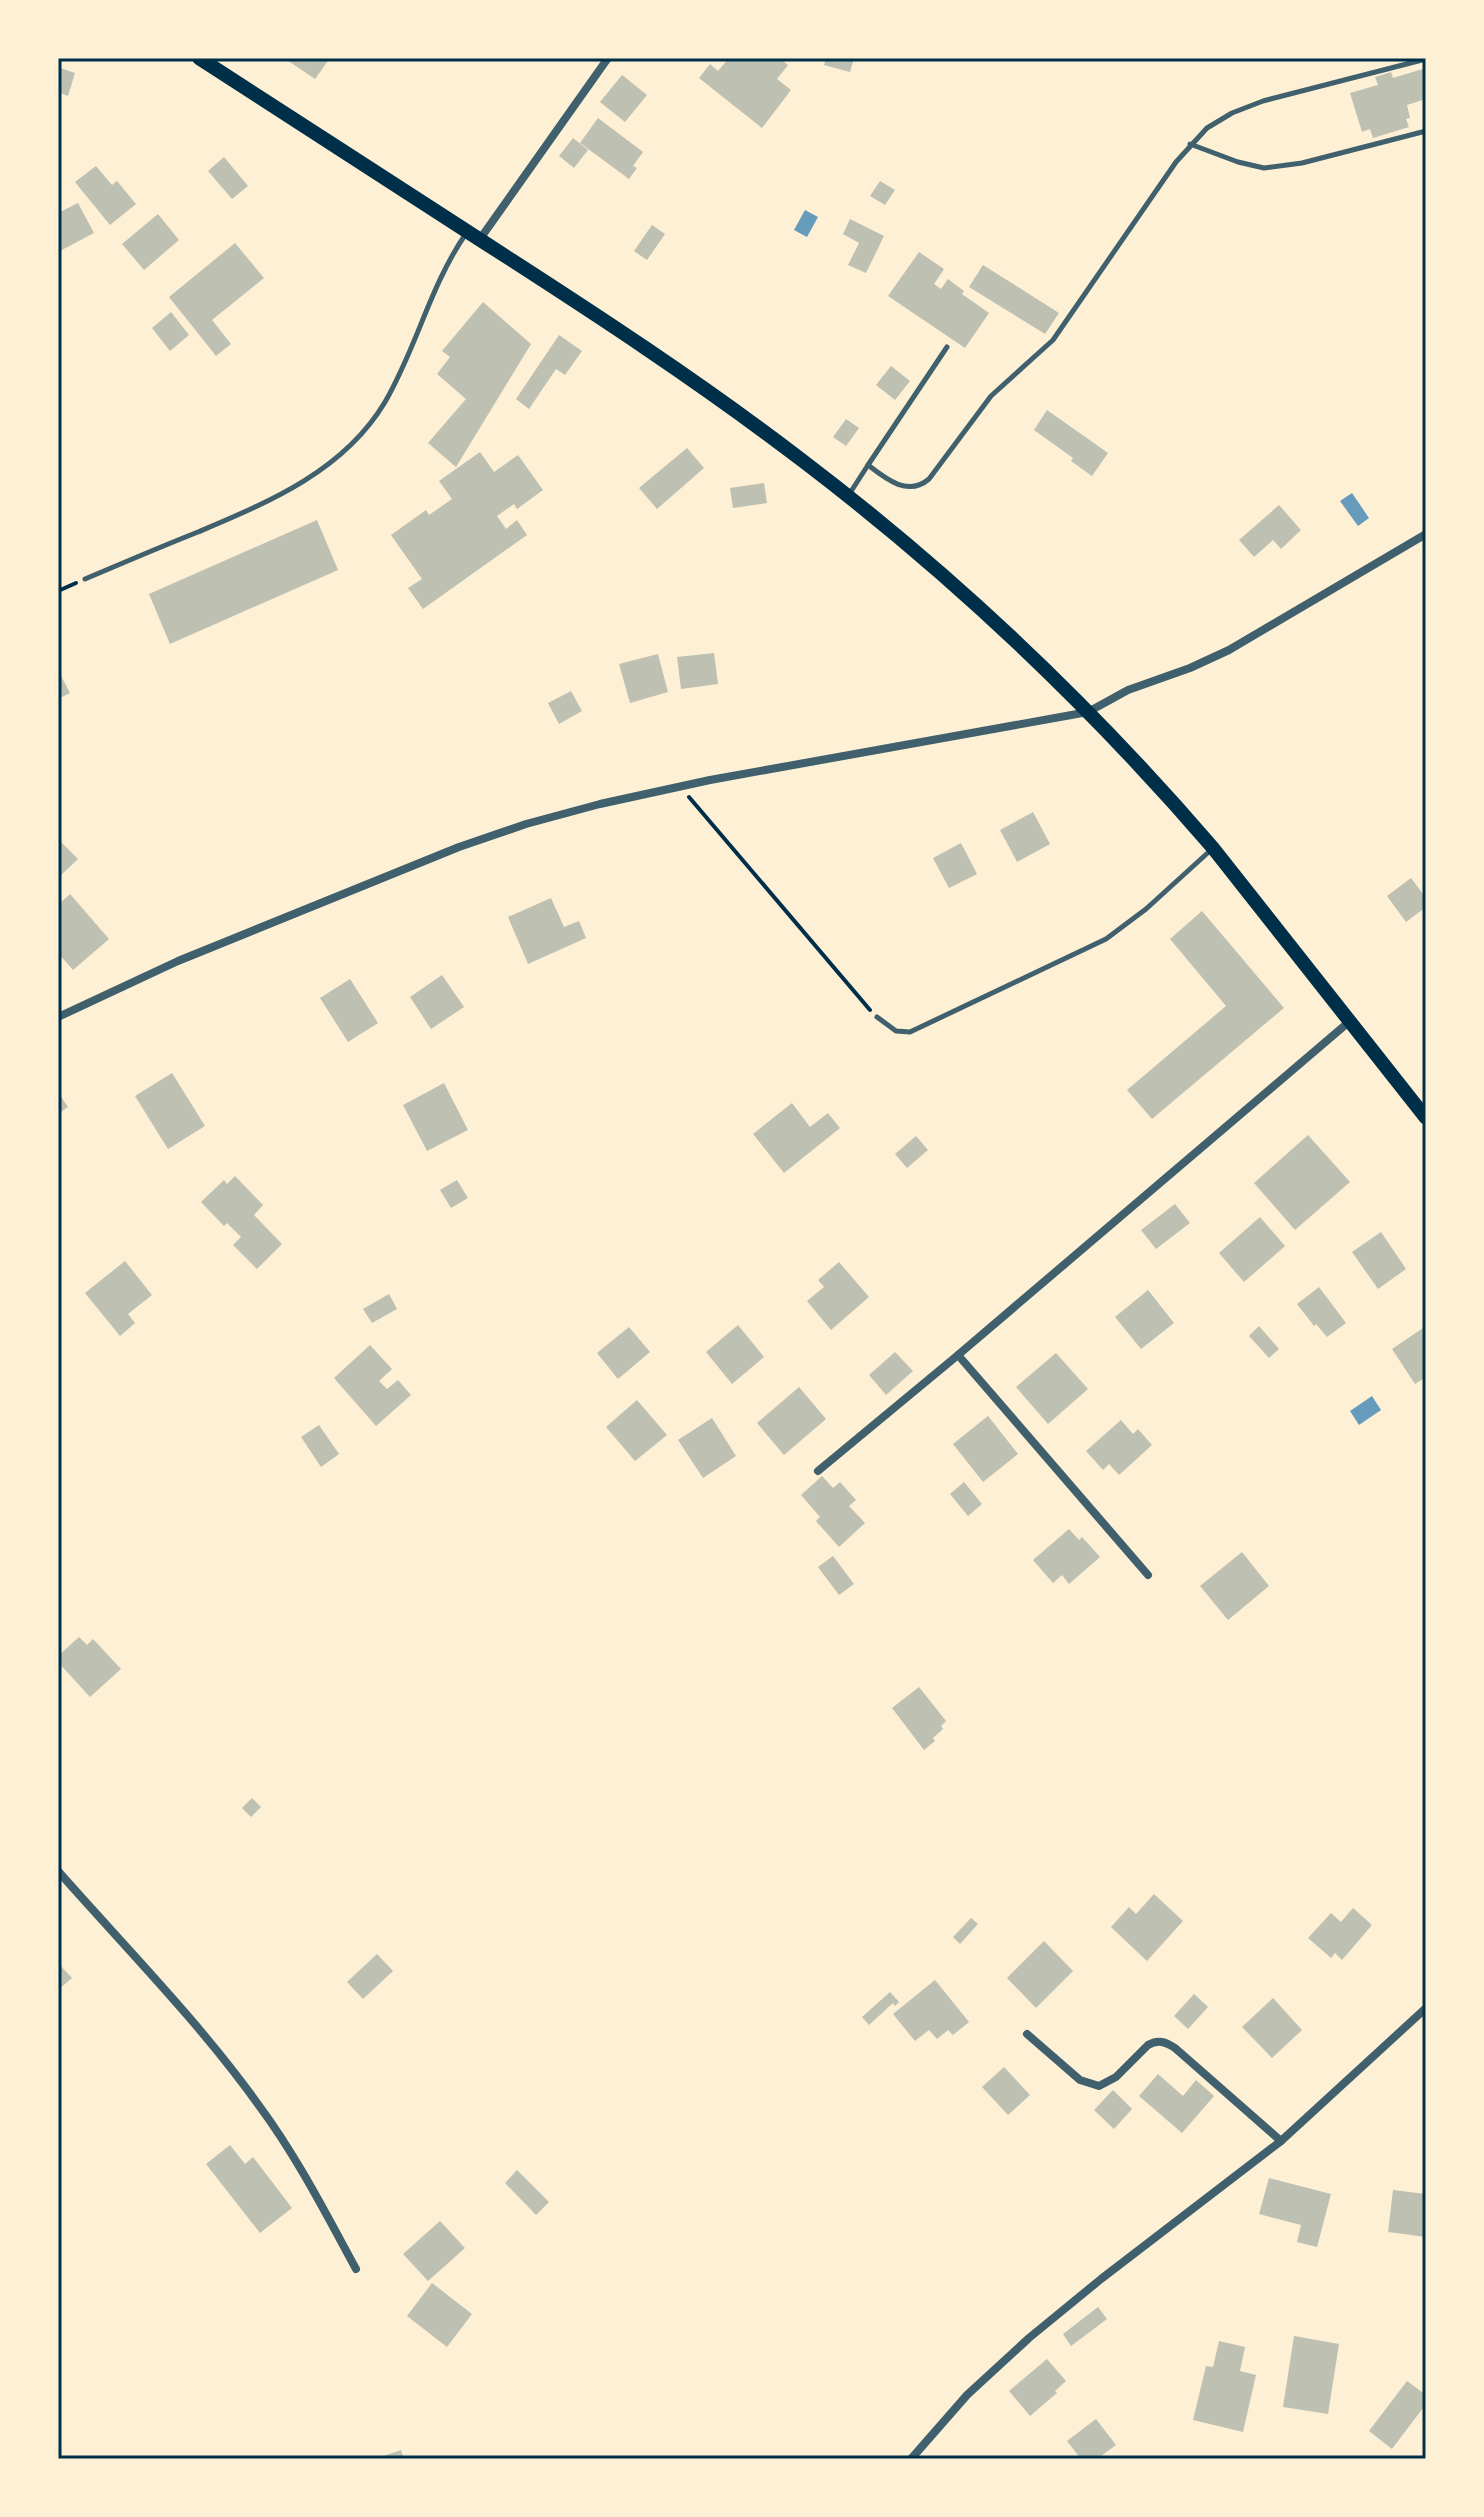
<svg xmlns="http://www.w3.org/2000/svg" width="1484" height="2517" font-family="'Source Sans 3',sans-serif">
  <style>
    .water { fill: #669bbc }
    .building { fill: #bec0b2 }
    .lines { fill: none; stroke-linecap: round; stroke-linejoin: round }
    .path { stroke: #003049; stroke-width: 4 }
    .service { stroke: #3f606c; stroke-width: 5 }
    .minor { stroke: #3f606c; stroke-width: 8 }
    .secondary { stroke: #003049; stroke-width: 14 }
    .neatline { fill: none; stroke: #003049; stroke-width: 3 }
  </style>
  <rect width="100%" height="100%" fill="#fdf0d5"/>
  <g class="water">
    <path d="M805 210 818 217 807 237 794 230Z"/>
    <path d="M1352 493 1369 518 1358 526 1340 501Z"/>
    <path d="M1372 1396 1381 1410 1359 1425 1350 1411Z"/>
  </g>
  <g class="building">
    <path d="M284 58H330L315 79Z"/>
    <path d="M729 58H779L788 65 777 79 791 90 762 128 699 78 710 64 718 71Z"/>
    <path d="M826 58H854L850 72 824 65Z"/>
    <path d="M58 67 75 73 68 96 58 92Z"/>
    <path d="M1426 68V99L1407 105 1410 118 1406 119 1409 127 1373 138 1370 129 1362 132 1350 93 1378 85 1375 77 1391 72 1393 78Z"/>
    <path d="M622 75 647 95 625 122 600 102Z"/>
    <path d="M598 118 643 152 633 166 637 168 629 179 580 143Z"/>
    <path d="M573 138 588 150 574 168 559 156Z"/>
    <path d="M224 157 248 186 232 199 208 171Z"/>
    <path d="M96 166 112 185 117 181 136 204 110 225 75 182Z"/>
    <path d="M880 181 895 190 885 205 870 196Z"/>
    <path d="M78 203 94 233 58 252V213Z"/>
    <path d="M158 214 179 240 144 270 122 244Z"/>
    <path d="M850 219 884 236 866 273 848 265 859 243 843 234Z"/>
    <path d="M652 225 665 234 647 260 634 251Z"/>
    <path d="M235 243 264 278 212 320 231 344 216 356 169 297Z"/>
    <path d="M919 252 944 269 934 284 941 289 948 279 964 291 962 294 989 313 965 348 888 296Z"/>
    <path d="M983 265 1059 313 1045 334 969 287Z"/>
    <path d="M483 302 531 344 456 467 428 443 466 399 437 374 450 357 442 351Z"/>
    <path d="M171 312 189 335 170 351 152 328Z"/>
    <path d="M559 335 582 351 565 375 556 369 529 409 516 399Z"/>
    <path d="M891 366 910 381 895 400 876 385Z"/>
    <path d="M1047 410 1108 453 1092 476 1071 461 1073 458 1034 430Z"/>
    <path d="M846 419 859 428 846 446 833 437Z"/>
    <path d="M687 448 704 468 657 509 639 488Z"/>
    <path d="M480 452 494 472 518 455 543 490 517 509 514 504 497 516 506 529 517 520 527 535 423 609 408 588 422 579 391 535 426 510 429 515 452 499 439 481Z"/>
    <path d="M764 483 767 503 733 508 730 488Z"/>
    <path d="M1279 505 1301 530 1281 549 1273 540 1254 557 1239 540Z"/>
    <path d="M317 520 338 570 170 644 149 594Z"/>
    <path d="M714 653 718 684 681 689 677 657Z"/>
    <path d="M658 654 668 692 630 703 619 664Z"/>
    <path d="M58 670 70 693 58 699Z"/>
    <path d="M571 691 582 711 559 724 548 703Z"/>
    <path d="M1033 812 1050 844 1017 862 1000 830Z"/>
    <path d="M58 839 78 859 58 878Z"/>
    <path d="M961 843 977 874 949 888 933 858Z"/>
    <path d="M1411 878 1426 898V907L1406 922 1387 896Z"/>
    <path d="M70 894 109 939 73 970 58 953V905Z"/>
    <path d="M551 898 564 927 579 921 586 938 528 964 508 917Z"/>
    <path d="M1202 911 1284 1008 1152 1119 1127 1090 1226 1006 1170 939Z"/>
    <path d="M442 975 464 1007 431 1029 410 997Z"/>
    <path d="M350 979 378 1023 348 1042 320 998Z"/>
    <path d="M172 1073 205 1126 168 1149 135 1096Z"/>
    <path d="M444 1083 468 1130 427 1151 403 1105Z"/>
    <path d="M58 1092 68 1107 58 1114Z"/>
    <path d="M792 1103 810 1127 828 1113 840 1128 784 1173 753 1134Z"/>
    <path d="M1308 1135 1350 1182 1295 1230 1254 1183Z"/>
    <path d="M916 1136 928 1150 907 1168 895 1154Z"/>
    <path d="M235 1176 263 1205 254 1215 282 1244 257 1269 233 1245 241 1237 227 1223 224 1226 201 1202 224 1180 227 1184Z"/>
    <path d="M457 1180 468 1198 451 1208 440 1190Z"/>
    <path d="M1175 1204 1190 1223 1156 1249 1141 1230Z"/>
    <path d="M1260 1217 1285 1246 1244 1282 1219 1253Z"/>
    <path d="M1381 1232 1406 1269 1378 1289 1352 1252Z"/>
    <path d="M125 1261 152 1295 128 1314 135 1323 120 1336 85 1293Z"/>
    <path d="M839 1262 869 1297 831 1330 807 1301 824 1287 818 1280Z"/>
    <path d="M1319 1287 1346 1323 1327 1337 1316 1324 1314 1326 1297 1304Z"/>
    <path d="M1148 1290 1174 1323 1141 1349 1115 1317Z"/>
    <path d="M389 1294 397 1309 372 1323 363 1309Z"/>
    <path d="M738 1325 764 1357 732 1384 706 1352Z"/>
    <path d="M1259 1326 1279 1349 1269 1358 1249 1336Z"/>
    <path d="M1426 1326V1377L1415 1384 1392 1349Z"/>
    <path d="M629 1327 650 1352 618 1379 597 1353Z"/>
    <path d="M370 1345 392 1369 379 1381 387 1389 398 1380 411 1395 376 1426 334 1378Z"/>
    <path d="M895 1352 913 1371 886 1395 869 1375Z"/>
    <path d="M1056 1353 1088 1389 1048 1424 1016 1387Z"/>
    <path d="M799 1387 826 1419 784 1455 757 1423Z"/>
    <path d="M637 1400 667 1435 635 1461 606 1427Z"/>
    <path d="M988 1416 1018 1454 983 1482 953 1444Z"/>
    <path d="M712 1418 736 1456 703 1478 678 1440Z"/>
    <path d="M1121 1420 1133 1434 1138 1429 1152 1445 1119 1475 1109 1464 1103 1470 1086 1451Z"/>
    <path d="M319 1425 339 1454 321 1467 301 1437Z"/>
    <path d="M822 1476 833 1488 840 1482 856 1500 849 1506 865 1523 839 1547 816 1521 820 1517 801 1495Z"/>
    <path d="M964 1482 982 1504 968 1516 950 1494Z"/>
    <path d="M1069 1529 1079 1540 1082 1537 1100 1557 1069 1584 1062 1575 1053 1583 1033 1560Z"/>
    <path d="M1242 1552 1269 1586 1228 1620 1200 1586Z"/>
    <path d="M833 1556 854 1584 839 1595 818 1567Z"/>
    <path d="M79 1637 87 1645 93 1639 121 1669 90 1697 58 1662V1656Z"/>
    <path d="M919 1687 946 1721 941 1726 943 1729 933 1738 935 1741 924 1750 892 1708Z"/>
    <path d="M252 1798 261 1807 251 1817 242 1808Z"/>
    <path d="M1154 1894 1183 1921 1147 1961 1111 1927 1129 1907 1136 1914Z"/>
    <path d="M1353 1908 1372 1925 1342 1960 1335 1953 1331 1958 1308 1938 1331 1913 1341 1922Z"/>
    <path d="M971 1918 978 1924 960 1944 953 1937Z"/>
    <path d="M1044 1941 1073 1971 1036 2008 1007 1978Z"/>
    <path d="M377 1954 393 1971 363 1999 347 1982Z"/>
    <path d="M58 1963 72 1978 58 1990Z"/>
    <path d="M935 1980 969 2022 953 2035 948 2030 937 2039 929 2030 915 2041 893 2014Z"/>
    <path d="M890 1992 899 2002 895 2006 893 2003 869 2025 862 2017Z"/>
    <path d="M1194 1994 1208 2007 1188 2029 1174 2016Z"/>
    <path d="M1273 1998 1302 2030 1272 2058 1242 2027Z"/>
    <path d="M1004 2067 1030 2095 1008 2115 982 2087Z"/>
    <path d="M1158 2074 1183 2096 1196 2080 1214 2096 1182 2133 1139 2096Z"/>
    <path d="M1113 2090 1132 2109 1114 2129 1094 2110Z"/>
    <path d="M230 2145 245 2164 253 2157 292 2208 260 2233 206 2164Z"/>
    <path d="M517 2170 549 2202 536 2215 505 2183Z"/>
    <path d="M1269 2178 1331 2194 1317 2247 1297 2242 1301 2225 1259 2214Z"/>
    <path d="M1393 2190 1426 2194V2237L1388 2232Z"/>
    <path d="M440 2221 465 2248 428 2281 403 2254Z"/>
    <path d="M432 2283 472 2314 447 2347 407 2316Z"/>
    <path d="M1098 2307 1107 2319 1071 2346 1063 2334Z"/>
    <path d="M1294 2336 1339 2344 1328 2414 1283 2407Z"/>
    <path d="M1219 2341 1245 2347 1240 2371 1256 2375 1243 2432 1193 2420 1206 2366 1213 2367Z"/>
    <path d="M1047 2359 1066 2381 1055 2391 1057 2393 1030 2416 1009 2391Z"/>
    <path d="M1407 2381 1426 2395V2404L1392 2449 1369 2431Z"/>
    <path d="M1096 2419 1116 2445 1097 2459H1081L1067 2441Z"/>
    <path d="M401 2450 404 2459H375Z"/>
  </g>
  <g class="lines">
    <g class="path">
      <path d="M58 591 76 583"/>
      <path d="M689 797 870 1010"/>
    </g>
    <g class="service">
      <path d="M1190 144 1238 162 1264 168 1302 163 1426 131"/>
      <path d="M868 465 947 347"/>
      <path d="M850 493 868 465C886 479 908 497 929 479L991 396 1053 340 1176 162 1207 128 1232 113 1263 101 1426 59"/>
      <path d="M85 579C123 563 160 547 198 532 269 502 344 471 385 402 418 345 429 287 467 232"/>
      <path d="M877 1017 896 1031 910 1032 1106 939 1146 909 1212 849"/>
    </g>
    <g class="minor">
      <path d="M480 239 608 58"/>
      <path d="M58 1017 178 961 459 847 526 824 600 804 710 780 1088 712 1128 690 1190 668 1229 650 1426 534"/>
      <path d="M818 1471 958 1355"/>
      <path d="M1148 1575 958 1355 1350 1021"/>
      <path d="M58 1871C125 1947 201 2024 260 2107 297 2157 326 2214 356 2269"/>
      <path d="M1027 2034 1080 2080 1099 2086 1116 2077 1148 2045C1158 2039 1166 2042 1175 2048L1281 2141"/>
      <path d="M911 2459 967 2395 1029 2338 1101 2279 1281 2141 1426 2008"/>
    </g>
    <path class="secondary" d="M199 58C293 119 388 180 482 241 591 311 700 382 803 461 953 575 1090 705 1213 848L1426 1118"/>
  </g>
  <rect width="1484" height="2517" fill="none" stroke="#fdf0d5" stroke-width="120"/>
  <rect x="60" y="60" width="1364" height="2397" class="neatline"/>
</svg>
